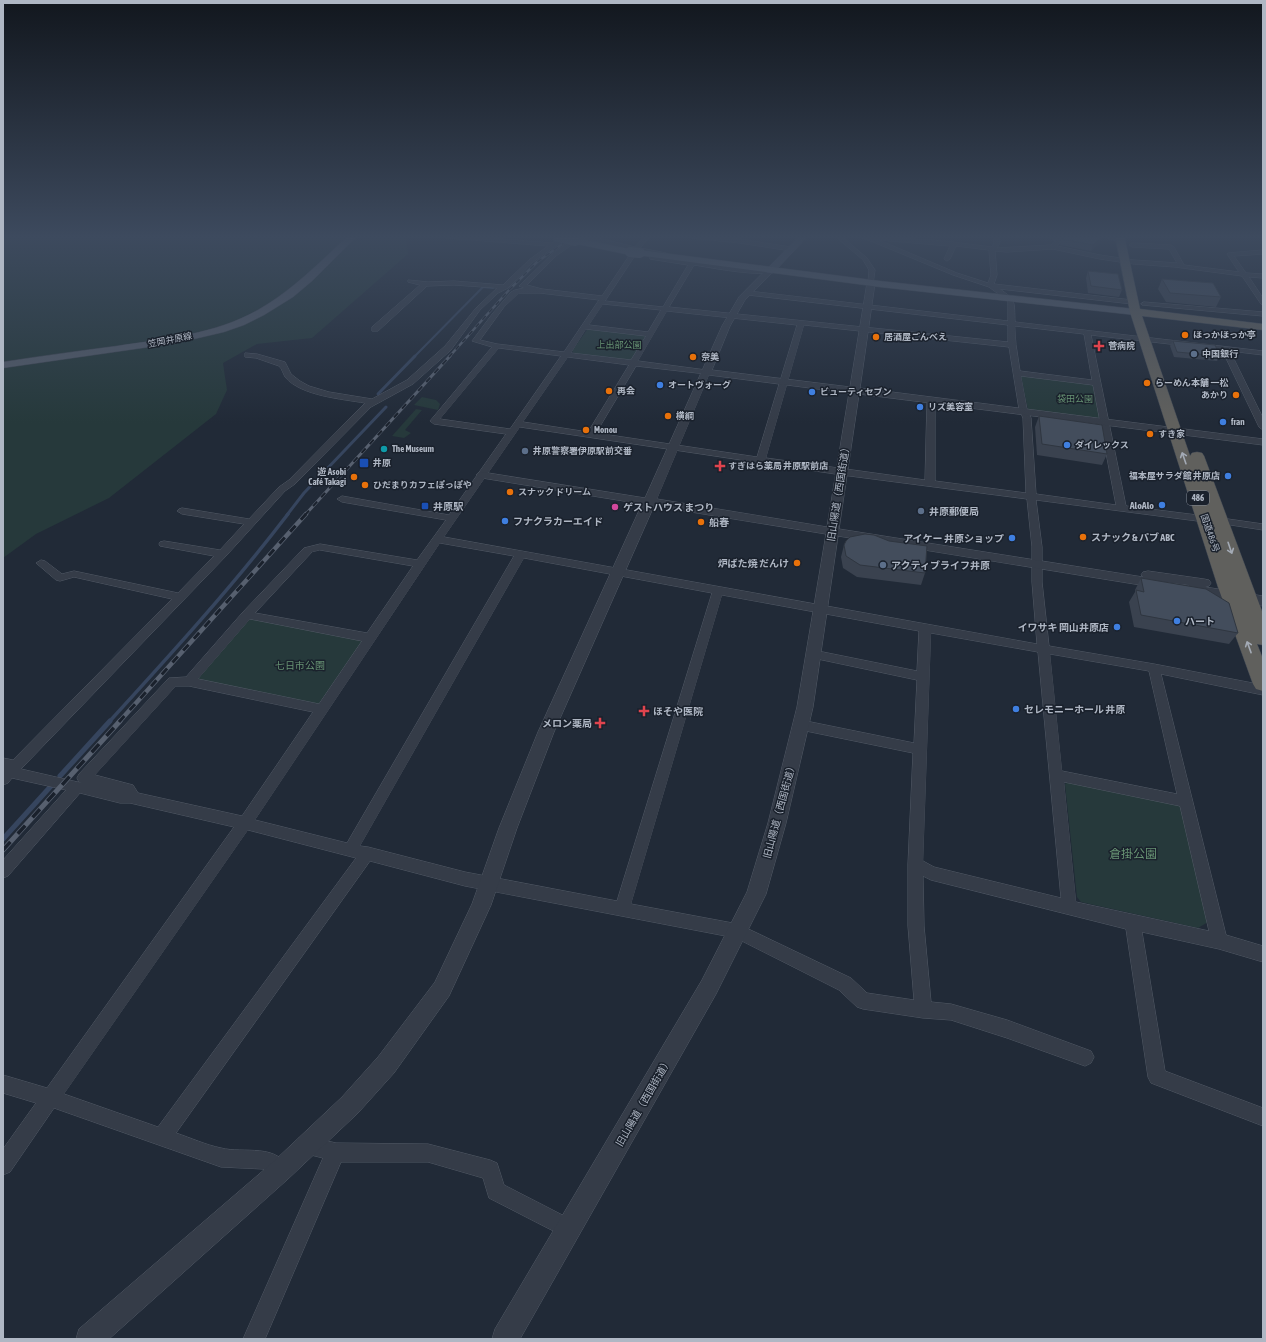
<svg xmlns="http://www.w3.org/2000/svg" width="1266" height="1342" font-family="'Asap Condensed','Noto Sans JP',sans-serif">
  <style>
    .green { fill: #26393b }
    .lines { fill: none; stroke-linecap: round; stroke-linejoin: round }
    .stream-far3 { stroke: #36455e; stroke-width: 2 }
    .stream-far2 { stroke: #36455e; stroke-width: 3 }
    .stream-far1 { stroke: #36455e; stroke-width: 3.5 }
    .stream { stroke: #36455e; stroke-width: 5 }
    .minor-casing { stroke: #525a66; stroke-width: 1 }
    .tertiary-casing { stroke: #525a66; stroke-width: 1 }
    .secondary-casing { stroke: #525a66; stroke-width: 1 }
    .primary-casing { stroke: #3e4551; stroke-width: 1 }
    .trunk-casing { stroke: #3f4753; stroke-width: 1 }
    .minor { fill: #353c48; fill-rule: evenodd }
    .tertiary { fill: #353c48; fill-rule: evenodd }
    .secondary { fill: #434b5b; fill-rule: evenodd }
    .primary { fill: #535b68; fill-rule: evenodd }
    .trunk { fill: #60605d; fill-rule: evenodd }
    .rail-far3-casing { stroke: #57606f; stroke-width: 2.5 }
    .rail-far2-casing { stroke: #57606f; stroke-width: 3 }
    .rail-far1-casing { stroke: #57606f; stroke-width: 4.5 }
    .rail-casing { stroke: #57606f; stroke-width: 5 }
    .rail-far3 { stroke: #1a212c; stroke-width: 1.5; stroke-dasharray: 5; stroke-linecap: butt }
    .rail-far2 { stroke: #1a212c; stroke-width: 2; stroke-dasharray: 6; stroke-linecap: butt }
    .rail-far1 { stroke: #1a212c; stroke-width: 3; stroke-dasharray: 8; stroke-linecap: butt }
    .rail { stroke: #1a212c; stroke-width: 3.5; stroke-dasharray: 11; stroke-linecap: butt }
    .primary-bridge-casing { stroke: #3e4551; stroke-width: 10; stroke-linecap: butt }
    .primary-bridge { stroke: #535b68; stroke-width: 10 }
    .wall { fill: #3a424f }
    .shaded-wall { fill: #2f3640 }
    .building { fill: #434d5c; stroke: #2f3640 }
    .oneway { stroke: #a3aab5 }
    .food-dot { fill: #e8710a; stroke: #1a212c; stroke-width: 1.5 }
    .health-dot { fill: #e0444e; stroke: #1a212c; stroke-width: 1.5 }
    .service-dot { fill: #5c6f8a; stroke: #1a212c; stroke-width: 1.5 }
    .shop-dot { fill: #3f7fe0; stroke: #1a212c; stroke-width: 1.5 }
    .culture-dot { fill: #0f9aa8; stroke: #1a212c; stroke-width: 1.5 }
    .transit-dot { fill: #1a4fb4; stroke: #1a212c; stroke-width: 1.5 }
    .hotel-dot { fill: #d1479c; stroke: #1a212c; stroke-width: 1.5 }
    .labels { text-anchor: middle; stroke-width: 3; stroke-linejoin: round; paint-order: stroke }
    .far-poi-label { font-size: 9px; font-weight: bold; fill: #afb7c4; stroke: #1a212c; text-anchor: start }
    .far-street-label { font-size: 9px; fill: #afb7c4; stroke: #1a212c }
    .far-park-label { font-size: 9px; fill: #689474; stroke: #1a212c }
    .shield { fill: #1a212c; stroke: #828a96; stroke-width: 1 }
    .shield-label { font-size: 9px; font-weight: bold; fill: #afb7c4 }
    .street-label { font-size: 10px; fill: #afb7c4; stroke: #1a212c }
    .poi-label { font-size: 10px; font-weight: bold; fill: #afb7c4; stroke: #1a212c; text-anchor: start }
    .park-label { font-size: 10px; fill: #689474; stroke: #1a212c }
    .near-park-label { font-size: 12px; fill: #689474; stroke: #1a212c }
  </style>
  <rect width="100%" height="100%" fill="#212a37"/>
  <g class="green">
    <path d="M3 235H320L360 240 379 235H404L406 236 408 254 312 338 257 344 223 363 227 390 216 414 109 498 36 534 3 558Z"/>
    <path d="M590 329 643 335 646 336 633 359 627 360 574 353 572 351 587 330Z"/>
    <path d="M1021 376 1094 385 1100 417 1093 419 1028 410Z"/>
    <path d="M422 397 436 400 440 404 438 410 414 405Z"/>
    <path d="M416 409 422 410 405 430 411 433 404 438 392 436Z"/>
    <path d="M248 618 363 640 318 705 195 680Z"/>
    <path d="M1068 782 1182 806 1208 922 1198 928 1081 902 1077 897 1065 784Z"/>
  </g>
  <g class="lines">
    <path class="stream-far3" d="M414 357 483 287 493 288"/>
    <g class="stream-far2">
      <path d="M378 394 415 356"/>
      <path d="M287 515 304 493 386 407"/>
    </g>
    <path class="stream-far1" d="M109 722C171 654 232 587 288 514"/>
    <g class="stream">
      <path d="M60 776 110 721"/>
      <path d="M3 839 51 786"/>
    </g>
    <defs>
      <g id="minor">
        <path d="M341 235H354L355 236 352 238Z"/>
        <path d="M433 235H454L552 243 564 235H571L533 262 508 288 498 293 480 310 451 350 413 384 371 407 295 484 285 491 226 556 21 769 82 783 79 782 77 778 79 774 169 678 186 677 243 612 304 548 320 544 417 560 446 520 342 502 337 499 342 496 449 515 506 434 434 424 430 421 492 347 472 341 493 313 511 292 515 290 524 288 519 286 552 254 579 235H586L635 247 645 235H651L640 248 666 253 663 255 638 251 605 301 663 307 688 265 650 259V257L652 256 750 269H770L773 271C763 278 708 267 694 265L669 307 1008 342V325L748 295 745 293 748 291 1008 321V301L989 287 953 275 866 239 850 235 944 241 992 247 994 243 993 235H999L1000 243 997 248 1051 245 1056 241 1045 235H1053L1059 238 1062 235H1068L1057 246 1100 255 1134 260 1177 263 1169 249 1132 247 1129 245 1132 243 1171 245 1174 247 1184 265 1239 272 1227 254 1228 253 1263 250V254L1234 256 1246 273 1263 274V278L1249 277 1263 298V305L1261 304 1242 276 1175 267 1134 264 1100 259 1053 249 1007 252 995 251 997 275 994 284 1132 300 1135 302 1132 304 1000 289C1017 301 1014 302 1015 322L1263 351V355L1230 351 1263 418V430L1259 427 1222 350 1091 335 1126 506 1205 516 1208 517 1210 519 1208 521 1205 522 1036 500 1042 547V582L1049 646 1154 664 1263 685V695L1161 674 1226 935 1263 946V962L1219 949 1142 932 1165 1071 1263 1108V1126L1151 1083 1148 1077 1126 929 931 880 923 876 924 926 931 1002 951 1004 1007 1020 1091 1051 1094 1057 1091 1063 1085 1066 1007 1038 951 1020 923 1018 863 1009 857 1007 839 990 736 938 465 886 370 861 176 1133C191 1138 206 1145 221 1148 244 1154 278 1142 290 1171L287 1178 280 1181 273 1178 263 1169 221 1167 54 1108 10 1172 3 1175V1149L36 1103 3 1093V1075L47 1088 234 827 130 803H120L80 793 8 876 3 878V860L66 790 12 778 8 783 3 785V758L13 760 172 599 74 577 60 581 56 580 36 563 41 560 45 561 62 574 74 571 178 593 214 556 160 546 159 544 160 542 164 541 220 550 244 524 182 514 177 511 179 509 182 508 249 519 279 487 289 480 365 403C342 399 301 396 285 377 283 373 282 369 279 366L256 358 245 357V353L257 354 285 362 291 374 300 381 309 386 329 392 372 399 407 380 445 346 476 308 497 288 454 285 427 286 378 331H372V327L420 285 408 282V280L428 282 454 281 503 285 529 260 548 246 436 237ZM582 238 633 250 602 296 542 289 527 285 556 256ZM879 240 950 246 944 259 947 261 950 259 956 246 989 250 991 275 988 283 957 273ZM519 293H540L599 300 564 352 497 344 480 340 504 307ZM603 304 661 310 648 332 589 325ZM667 311 797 325 757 457 596 433 636 366 706 374 710 372 706 370 638 361ZM804 325 1009 347 1019 409 1023 418 1026 493 935 481V401L931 399 927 401 925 480 766 458ZM1015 326 1084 334 1092 380 1020 371 1016 345ZM586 329 646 336 631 360 571 353ZM499 348 561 356 510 429 440 419ZM568 357 629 365 588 432 523 422ZM1021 376 1093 385 1116 505 1036 494 1031 418 1027 409ZM520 427 842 475 1027 499 1032 547V582L1037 644 444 537ZM440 543 514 556 347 843 255 820ZM320 550 413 566 367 633 255 613 312 552ZM524 558 712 593 617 901 465 872 368 847 360 846ZM722 595 919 631 917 671 813 650 809 651 807 654 809 657 813 658 917 680 914 743 801 720 796 722 795 725 796 728 801 730 913 753 908 864V926L914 1000 867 993 851 978 738 924 631 904ZM250 619 362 641 319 704 198 679ZM931 633 1038 652 1061 898 934 867 923 861ZM1050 654 1149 671 1177 794 1062 771ZM176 686H189L313 712 242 816 138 793 133 785 95 775ZM1064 782 1180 806 1209 931 1076 902ZM248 830 356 858 158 1127 64 1094Z"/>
        <path d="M679 235C716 233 754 242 791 247L794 249 791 251 740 243 682 237Z"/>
        <path d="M834 235H840L867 258 875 270 873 284 868 283 869 270 863 260Z"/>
        <path d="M1099 235H1108L1123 240 1120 242Z"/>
        <path d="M1144 302 1263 312V316L1142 305 1141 304Z"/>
        <path d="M1221 518 1263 524V530L1218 523 1216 521Z"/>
        <path d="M306 1136 336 1143 428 1144 490 1160 497 1163 504 1185 576 1222 579 1229 576 1236 569 1239 489 1198 483 1178 428 1162H341L265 1339H243L323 1158 299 1152 297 1145 299 1138Z"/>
      </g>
      <path id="tertiary" d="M767 269H770L774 271 745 300 730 326 712 370 850 387 867 283 871 281 875 283 860 388 1263 439V445L859 394 839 529 1143 577 1141 575 1143 572 1148 571 1204 579 1209 580 1211 583 1209 586 1205 587 1263 596V606L1186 592 1184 589 1189 585 1164 582 1166 584 1164 587 1159 588 838 536 813 707 786 823 766 894 716 994 520 1339H492L495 1329 702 980 747 892 768 823 797 707 826 534 654 506 554 732 517 828 491 905 449 996 394 1073 358 1113 288 1179 109 1339H76L79 1329 272 1163 342 1097 378 1057 435 982 472 904 499 828 538 732 642 504 482 478 478 477 476 475 478 473 482 472 645 498 722 326 739 297ZM709 375 849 393 827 527 657 499Z"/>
      <path id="secondary" d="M801 235H809L773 273H767L766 271 767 269Z"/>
      <g id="primary">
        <path d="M349 235H358L312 281 293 297 264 315 244 325 224 332 177 343 3 368V362C41 356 79 351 117 346 165 339 216 334 258 310 293 290 320 262 349 235Z"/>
        <path d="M575 238 630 249 634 252 630 255 572 243 571 241 572 239Z"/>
        <path d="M640 250 880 281 1135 309 1140 312 1135 315 880 287 637 255 635 253Z"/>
      </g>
      <path id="trunk" d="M1115 235H1124L1140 309 1263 324V330L1142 316 1190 456 1192 453 1197 452 1202 453 1204 456 1263 614V645L1257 644 1263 659V691L1256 689 1253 684 1218 587 1130 312Z"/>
    </defs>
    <use href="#minor" class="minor-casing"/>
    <use href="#tertiary" class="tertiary-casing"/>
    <use href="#secondary" class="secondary-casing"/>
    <use href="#primary" class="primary-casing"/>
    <use href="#trunk" class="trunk-casing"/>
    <use href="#minor" class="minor"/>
    <use href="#tertiary" class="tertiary"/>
    <use href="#secondary" class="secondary"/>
    <use href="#primary" class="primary"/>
    <use href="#trunk" class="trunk"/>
    <defs>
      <path id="rail-far3" d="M449 357 510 289 537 262 575 235"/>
      <path id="rail-far2" d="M305 515 450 356"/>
      <path id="rail-far1" d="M119 722 306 514"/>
      <path id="rail" d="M3 850 120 721"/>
    </defs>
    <use href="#rail-far3" class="rail-far3-casing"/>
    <use href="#rail-far2" class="rail-far2-casing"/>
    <use href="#rail-far1" class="rail-far1-casing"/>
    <use href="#rail" class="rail-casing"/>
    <use href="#rail-far3" class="rail-far3"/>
    <use href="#rail-far2" class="rail-far2"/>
    <use href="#rail-far1" class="rail-far1"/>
    <use href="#rail" class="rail"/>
    <defs>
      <g id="primary-bridge">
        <path d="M558 237 575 241"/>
        <path d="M630 252 640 253"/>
      </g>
    </defs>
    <use href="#primary-bridge" class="primary-bridge-casing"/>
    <use href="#primary-bridge" class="primary-bridge"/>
  </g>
  <g class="wall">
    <path d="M1062 239 1100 243 1091 251 1060 245Z"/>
    <path d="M1088 271 1122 290 1119 297 1088 293 1086 278Z"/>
    <path d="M1162 279 1221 297 1216 307 1166 302 1158 289Z"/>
    <path d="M1173 341 1220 356 1217 361 1174 357 1170 346Z"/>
    <path d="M1039 416 1107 454 1102 465 1037 455 1035 427Z"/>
    <path d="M844 545 925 573 921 585 857 577 843 568 841 557Z"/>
    <path d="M1141 578 1238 633 1229 644 1134 627 1129 602 1135 592V590Z"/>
  </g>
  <path class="shaded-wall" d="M1102 236 1100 243 1091 251 1093 245Z"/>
  <g class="building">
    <path d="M1066 235H1095L1102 236 1093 245 1062 239Z"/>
    <path d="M1088 271 1118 274 1122 290 1091 286Z"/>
    <path d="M1162 279 1213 283 1221 297 1170 293Z"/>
    <path d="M1173 341 1215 345 1220 356 1177 352Z"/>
    <path d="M1039 416 1102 425 1107 454 1042 444Z"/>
    <path d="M865 534 874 535 889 541 927 546 925 573 860 565 846 556 844 545 846 541 850 537Z"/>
    <path d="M1141 578 1206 589 1229 603 1238 633 1141 615 1136 590 1144 592Z"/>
  </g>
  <defs><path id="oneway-shaft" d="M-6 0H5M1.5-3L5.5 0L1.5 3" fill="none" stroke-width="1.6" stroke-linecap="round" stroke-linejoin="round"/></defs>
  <g class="oneway">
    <use href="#oneway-shaft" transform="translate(1184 458) rotate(-109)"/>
    <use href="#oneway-shaft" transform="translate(1230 548) rotate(71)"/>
    <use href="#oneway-shaft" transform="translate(1249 647) rotate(-110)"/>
  </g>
  <linearGradient id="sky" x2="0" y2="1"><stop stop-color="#12171e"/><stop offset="0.56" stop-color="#3d4a5e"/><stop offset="1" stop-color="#3d4a5e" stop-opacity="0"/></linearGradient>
  <rect width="1266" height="423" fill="url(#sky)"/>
  <g class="food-dot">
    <circle cx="1185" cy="335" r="4"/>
    <circle cx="876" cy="337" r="4"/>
    <circle cx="693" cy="357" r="4"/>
    <circle cx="1147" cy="383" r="4"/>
    <circle cx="609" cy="391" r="4"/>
    <circle cx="1236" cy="395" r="4"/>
    <circle cx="668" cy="416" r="4"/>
    <circle cx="586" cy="430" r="4"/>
    <circle cx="1150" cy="434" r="4"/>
    <circle cx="354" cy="477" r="4"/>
    <circle cx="365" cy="485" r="4"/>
    <circle cx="510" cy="492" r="4"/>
    <circle cx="701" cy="522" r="4"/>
    <circle cx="1083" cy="537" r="4"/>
    <circle cx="797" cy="563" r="4"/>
  </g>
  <g class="health-dot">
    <path d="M1097 340h4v4h4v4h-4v4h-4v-4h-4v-4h4z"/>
    <path d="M718 460h4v4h4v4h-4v4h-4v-4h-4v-4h4z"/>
    <path d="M642 705h4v4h4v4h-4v4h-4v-4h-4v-4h4z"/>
    <path d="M598 717h4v4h4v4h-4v4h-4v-4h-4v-4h4z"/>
  </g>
  <g class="service-dot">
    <circle cx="1194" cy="354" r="4"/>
    <circle cx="525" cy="451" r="4"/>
    <circle cx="921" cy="511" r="4"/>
    <circle cx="883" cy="565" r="4"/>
  </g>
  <g class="shop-dot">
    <circle cx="660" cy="385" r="4"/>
    <circle cx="812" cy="392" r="4"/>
    <circle cx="920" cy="407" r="4"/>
    <circle cx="1223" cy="422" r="4"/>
    <circle cx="1067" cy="445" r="4"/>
    <circle cx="1228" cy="476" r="4"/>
    <circle cx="1162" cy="505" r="4"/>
    <circle cx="505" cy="521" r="4"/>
    <circle cx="1012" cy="538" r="4"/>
    <circle cx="1177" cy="621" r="4"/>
    <circle cx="1117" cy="627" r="4"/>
    <circle cx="1016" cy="709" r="4"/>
  </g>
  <circle class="culture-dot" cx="384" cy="449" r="4"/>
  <g class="transit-dot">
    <rect x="359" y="458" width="10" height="10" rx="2"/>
    <rect x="421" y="502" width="8" height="8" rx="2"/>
  </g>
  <circle class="hotel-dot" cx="615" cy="507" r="4"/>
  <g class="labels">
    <g class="far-poi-label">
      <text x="1193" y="338">ほっかほっか亭</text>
      <text x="884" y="340">居酒屋ごんべえ</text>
      <text x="1108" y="349">菅病院</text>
      <text x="1202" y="357">中国銀行</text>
      <text x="701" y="360">奈美</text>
      <text x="1155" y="386">らーめん本舗 一松</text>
      <text x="668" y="388">オートヴォーグ</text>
      <text x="617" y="394">再会</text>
      <text x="820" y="395">ビューティセブン</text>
      <text x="1228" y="398" text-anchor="end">あかり</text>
      <text x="928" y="410">リズ美容室</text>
      <text x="676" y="419">横綱</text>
      <text x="1231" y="425">fran</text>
      <text x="594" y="433">Monou</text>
      <text x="1158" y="437">すき家</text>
      <text x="1075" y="448">ダイレックス</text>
      <text x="392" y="452">The Museum</text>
      <text x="533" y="454">井原警察署伊原駅前交番</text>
      <text x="373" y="466">井原</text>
      <text x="728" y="469">すぎはら薬局 井原駅前店</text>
      <text x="346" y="475" text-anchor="end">遊 Asobi<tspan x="346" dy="10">Café Takagi</tspan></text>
      <text x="1220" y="479" text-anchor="end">福本屋サラダ館 井原店</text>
      <text x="373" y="488">ひだまりカフェぽっぽや</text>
      <text x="518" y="495">スナック ドリーム</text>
    </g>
    <g class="far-street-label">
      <text transform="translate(170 340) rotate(-11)" y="3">笠岡井原線</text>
      <text transform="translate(1210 533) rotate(71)" y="3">国道486号</text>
    </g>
    <g class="far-park-label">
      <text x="619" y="348">上出部公園</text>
      <text x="1075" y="402">袋田公園</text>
    </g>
    <rect class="shield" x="1187" y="491" width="22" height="14" rx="3"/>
    <g class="shield-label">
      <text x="1198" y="501">486</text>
    </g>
    <g class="street-label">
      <text transform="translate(838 492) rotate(-81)" y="4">旧山陽道（西国街道）</text>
      <text transform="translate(779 810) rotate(-75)" y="4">旧山陽道（西国街道）</text>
      <text transform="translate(643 1102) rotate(-60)" y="4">旧山陽道（西国街道）</text>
    </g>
    <g class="poi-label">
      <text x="1154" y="509" text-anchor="end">AloAlo</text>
      <text x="433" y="510">井原駅</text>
      <text x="623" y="511">ゲストハウス まつり</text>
      <text x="929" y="515">井原郵便局</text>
      <text x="513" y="525">フナクラカーエイド</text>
      <text x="709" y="526">船春</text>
      <text x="1091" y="541">スナック &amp; パブ ABC</text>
      <text x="1004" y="542" text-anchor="end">アイケー 井原ショップ</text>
      <text x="789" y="567" text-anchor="end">炉ばた焼 だんけ</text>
      <text x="891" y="569">アクティブライフ井原</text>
      <text x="1185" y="625">ハート</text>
      <text x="1109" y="631" text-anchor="end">イワサキ 岡山井原店</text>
      <text x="1024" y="713">セレモニーホール 井原</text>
      <text x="653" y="715">ほそや医院</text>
      <text x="592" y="727" text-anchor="end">メロン薬局</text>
    </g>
    <g class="park-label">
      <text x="300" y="669">七日市公園</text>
    </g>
    <g class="near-park-label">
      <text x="1133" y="858">倉掛公園</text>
    </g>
  </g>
  <rect width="1266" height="1342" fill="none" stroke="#afb7c4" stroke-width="8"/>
</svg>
